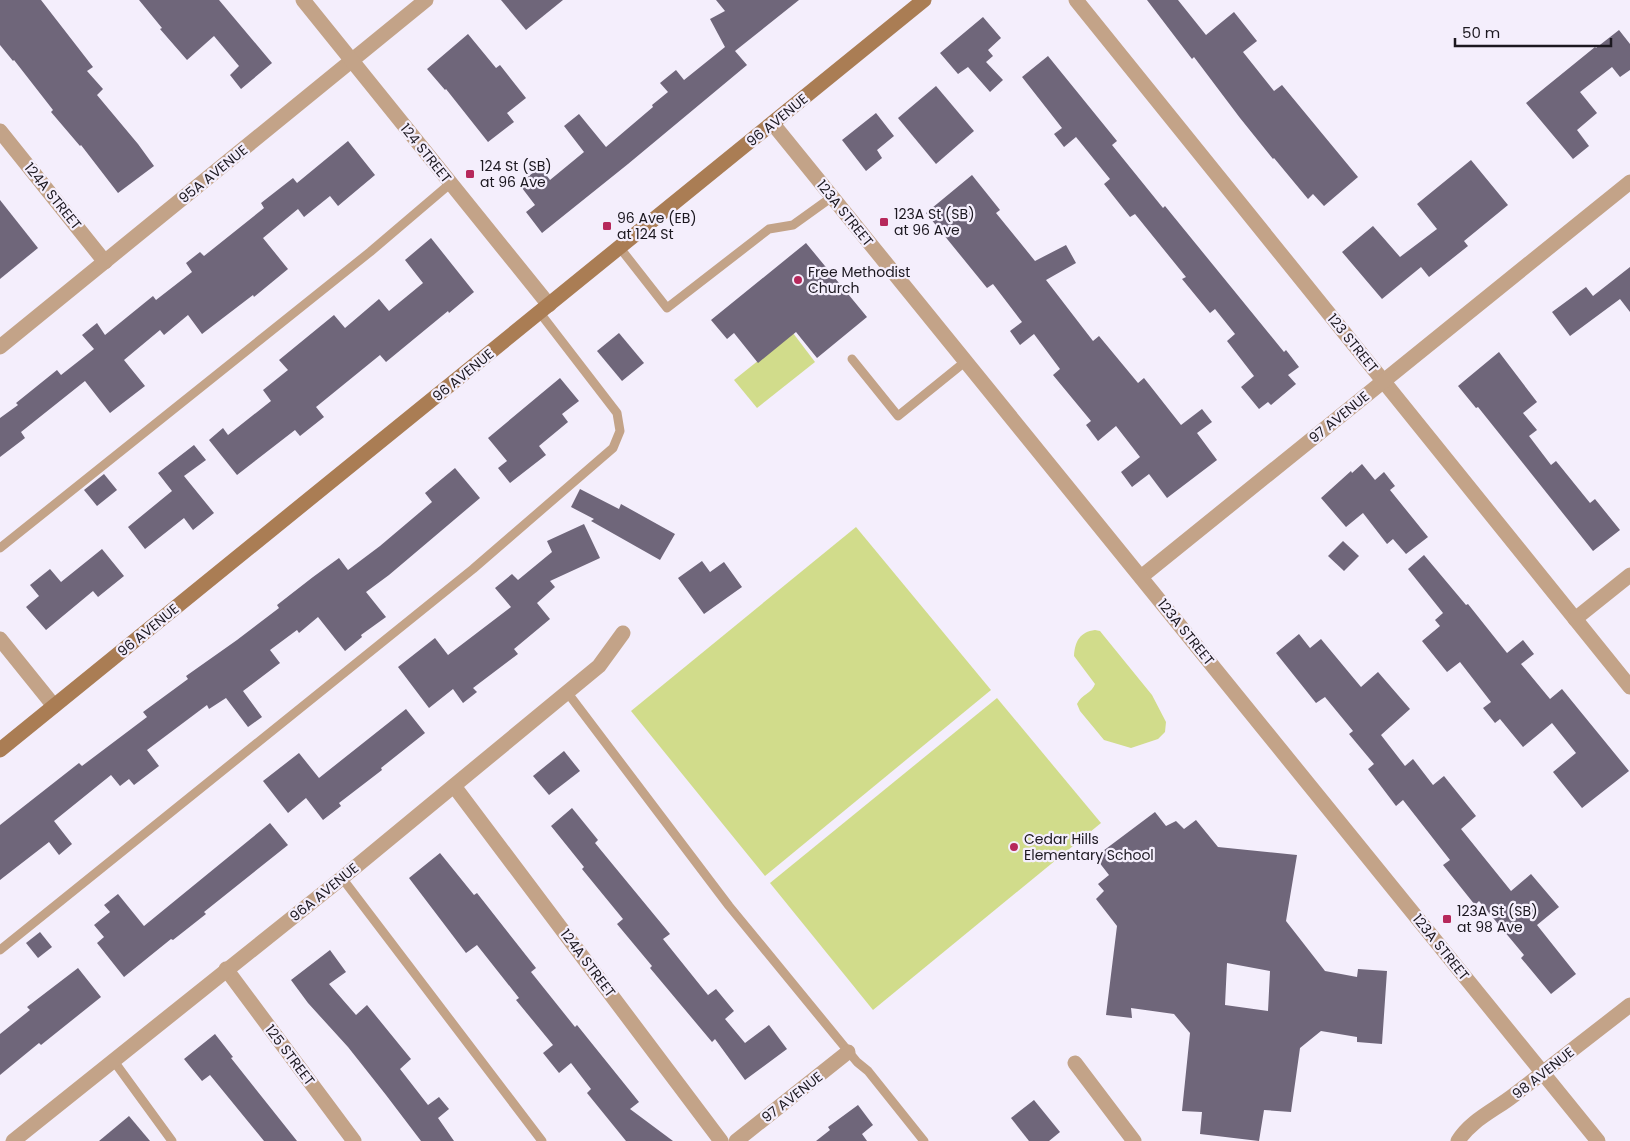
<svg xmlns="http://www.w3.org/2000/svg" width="1630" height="1141" font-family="Poppins,sans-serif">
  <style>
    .green { fill: #d1dc8b }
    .building { fill: #6f667a; fill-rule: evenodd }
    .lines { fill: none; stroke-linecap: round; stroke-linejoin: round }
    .service { stroke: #c3a388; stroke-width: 9 }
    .minor { stroke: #c3a388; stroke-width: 15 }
    .tertiary { stroke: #c3a388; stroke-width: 15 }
    .secondary { stroke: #aa7d54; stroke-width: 15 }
    .poi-dot { fill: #b6285b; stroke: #f4eefc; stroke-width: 2 }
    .labels { text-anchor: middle; stroke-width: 4.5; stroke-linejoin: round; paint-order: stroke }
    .street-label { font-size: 14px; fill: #1c1820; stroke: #f4eefc }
    .poi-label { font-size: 14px; fill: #1c1820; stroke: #f4eefc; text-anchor: start }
  </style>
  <rect width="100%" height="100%" fill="#f4eefc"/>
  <g class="green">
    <path d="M793 333 815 362 757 408 734 380Z"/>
    <path d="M856 527 991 690 765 876 631 711Z"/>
    <path d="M1095 630 1100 631 1104 636 1152 695 1166 722 1165 732 1158 739 1131 748 1104 740 1080 711 1077 704C1081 695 1092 693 1095 684L1074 656C1075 641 1080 632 1095 630Z"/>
    <path d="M997 698 1101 823 873 1010 770 883Z"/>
  </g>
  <g class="building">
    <path d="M0 0H41L93 67 87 71 103 89 97 95 138 144 154 166 118 193 81 145 80 146 51 112 53 110 14 60 13 61 0 45Z"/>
    <path d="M139 0H219L272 63 241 89 230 75 239 66 214 36 187 60 160 29 162 28Z"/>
    <path d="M501 0H563L526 30Z"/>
    <path d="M716 0H799L735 51 747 65 628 164 542 233 526 212 535 205 519 184 540 167 550 180 584 152 564 126 579 114 606 147 653 107 652 105 668 92 660 83 676 70 684 80 725 47 710 19 725 11Z"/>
    <path d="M1147 0H1178L1206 35 1234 12 1257 41 1243 52 1274 91 1282 85 1358 177 1324 206 1313 194 1308 199 1274 158 1273 159 1240 118 1194 57 1192 59Z"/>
    <path d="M983 17 1001 38 988 50 993 56 986 62 1003 80 990 92 968 67 958 74 940 53Z"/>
    <path d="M1619 30 1630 44V70L1620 77 1612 67 1580 92 1597 113 1577 130 1589 146 1573 159 1526 103 1595 47 1596 48Z"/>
    <path d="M468 34 496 68 500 65 526 98 507 113 514 122 488 142 446 89 445 90 427 69Z"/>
    <path d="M1048 56 1117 141 1112 145 1163 208 1165 206 1284 352 1286 350 1299 367 1288 375 1296 384 1271 405 1268 402 1259 409 1241 387 1254 376 1227 341 1235 334 1215 309 1210 313 1182 279 1186 277 1135 214 1130 217 1104 184 1110 179 1076 137 1064 147 1054 134 1062 128 1022 77Z"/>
    <path d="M936 86 974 131 936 164 898 118Z"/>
    <path d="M876 113 894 136 877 150 882 158 866 171 842 140Z"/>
    <path d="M348 141 375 175 338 206 330 196 304 217 298 209 263 238 288 269 254 297 253 295 202 334 188 315 164 335 160 330 124 360 145 386 110 413 85 381 21 432 25 438 0 457V418L18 405 16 403 57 370 61 375 94 349 82 335 97 323 105 335 153 296 156 300 192 272 186 263 200 252 204 256 264 208 261 203 293 178 297 183Z"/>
    <path d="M1471 160 1508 205 1464 241 1468 246 1429 277 1421 267 1382 299 1342 252 1373 226 1400 257 1437 229 1417 204Z"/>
    <path d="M972 175 1000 210 996 213 1035 261 1066 245 1076 263 1046 280 1093 341 1099 336 1138 383 1144 378 1181 425 1202 409 1212 422 1197 433 1217 460 1167 498 1149 474 1132 487 1121 472 1140 457 1116 426 1098 441 1086 425 1091 421 1053 375 1060 369 1034 334 1020 345 1010 331 1022 322 993 284 987 288 926 213Z"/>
    <path d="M0 200 38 248 0 279Z"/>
    <path d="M431 238 474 292 449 313 448 311 386 362 380 355 316 407 324 417 300 436 295 430 237 475 209 440 223 428 228 435 271 401 263 390 288 370 279 360 334 315 345 328 379 299 389 311 423 283 405 260Z"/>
    <path d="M806 243 867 317 817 358 796 332 758 363 734 333 727 339 711 320Z"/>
    <path d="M1630 267V312L1620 299 1570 336 1552 312 1586 287 1593 296Z"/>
    <path d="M619 333 644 363 622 381 597 351Z"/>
    <path d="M1499 352 1537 402 1523 413 1537 430 1529 436 1551 465 1556 461 1590 503 1595 499 1620 530 1593 551 1478 407 1476 408 1458 386Z"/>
    <path d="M560 378 579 401 562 414 568 422 539 446 546 455 510 483 498 468 507 461 488 438Z"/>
    <path d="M194 445 206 460 184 476 214 513 193 530 184 518 145 549 128 527 172 491 158 473Z"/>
    <path d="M1362 464 1375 480 1384 472 1395 486 1390 490 1428 537 1406 554 1393 539 1387 544 1363 513 1346 527 1321 498 1351 471 1352 473Z"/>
    <path d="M455 468 480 498 389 575 366 592 386 617 361 635 362 637 345 651 318 617 299 633 297 630 270 650 280 663 243 691 262 717 248 727 226 698 209 709 207 705 147 750 159 766 134 785 129 779 120 786 111 775 54 821 72 844 59 855 49 842 0 880V825L79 763 82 766 147 717 143 712 188 679 186 676 237 640 279 608 277 605 313 577 339 558 348 570 380 546 432 502 425 493Z"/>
    <path d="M104 474 117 490 97 506 84 490Z"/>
    <path d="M580 489 619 509 621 504 675 534 660 560 591 521 594 519 571 507Z"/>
    <path d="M584 524 600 558 550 581 555 587 537 603 550 619 514 649 518 654 473 688 477 692 463 703 453 689 429 708 398 667 435 638 448 655 511 607 495 588 512 574 518 580 552 552 547 541Z"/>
    <path d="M1343 541 1359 556 1344 571 1328 556Z"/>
    <path d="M102 549 124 576 98 597 93 591 46 630 26 607 39 596 30 585 50 569 61 582Z"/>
    <path d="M1424 555 1466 605 1468 604 1507 653 1523 640 1534 654 1521 664 1550 699 1562 689 1629 771 1582 808 1553 772 1576 753 1552 723 1523 747 1500 719 1495 723 1483 708 1491 702 1460 662 1447 672 1422 641 1440 626 1435 620 1443 613 1408 569Z"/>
    <path d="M702 561 710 572 724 562 742 587 704 614 678 578Z"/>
    <path d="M1299 634 1310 648 1321 639 1361 687 1378 672 1410 709 1381 735 1405 766 1413 759 1433 785 1444 776 1476 816 1461 829 1511 891 1531 874 1559 907 1537 925 1576 974 1551 994 1521 958 1524 955 1479 901 1475 905 1443 865 1450 860 1403 800 1396 806 1368 769 1374 764 1349 734 1353 731 1325 697 1316 703 1276 653Z"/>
    <path d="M406 709 425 733 381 768 382 770 339 803 341 806 323 820 306 798 288 813 263 781 299 753 319 778Z"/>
    <path d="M564 751 580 771 549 795 533 776Z"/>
    <path d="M572 808 598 840 595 843 670 934 663 939 708 995 716 989 734 1011 725 1019 745 1043 769 1025 787 1049 745 1080 715 1039 712 1042 650 968 652 966 617 924 623 919 582 869 584 867 551 826Z"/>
    <path d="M1155 812 1166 826 1176 821 1184 829 1196 820 1218 847 1297 855 1286 921 1325 971 1357 977 1358 969 1387 971 1382 1044 1357 1042V1037L1321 1031 1300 1048 1291 1112 1264 1110 1259 1141 1200 1134 1202 1112 1182 1111 1190 1033 1174 1014 1131 1008 1132 1018 1106 1015 1117 926 1096 899 1104 891 1098 884 1109 875 1095 857ZM1227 963 1270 971 1268 1011 1225 1005Z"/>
    <path d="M270 823 288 845 204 912 206 914 173 940 171 939 124 977 97 943 104 937 94 925 110 912 104 905 118 894 144 926Z"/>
    <path d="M440 853 474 895 477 893 536 968 531 972 575 1027 577 1025 639 1102 630 1109 673 1141H626L587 1093 591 1089 571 1063 559 1073 543 1053 553 1045 516 1000 519 998 477 945 466 953 409 878Z"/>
    <path d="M40 932 52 947 38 958 26 943Z"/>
    <path d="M330 950 346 972 329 984 356 1015 367 1005 411 1059 400 1069 428 1105 439 1097 449 1109 438 1118 454 1141H421L386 1095 348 1047 308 1003 291 980Z"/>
    <path d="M78 968 101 997 41 1045 39 1043 0 1075V1034L30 1010 27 1007Z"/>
    <path d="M215 1034 233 1057 231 1058 297 1141H264L210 1075 202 1081 184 1059Z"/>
    <path d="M1034 1100 1060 1132 1049 1141H1029L1011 1118Z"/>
    <path d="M858 1105 873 1125 862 1134 867 1141H816L830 1130 828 1127Z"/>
    <path d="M129 1116 150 1141H99Z"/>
  </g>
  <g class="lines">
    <g class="service">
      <path d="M620 248 667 308 769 229 793 225 832 197"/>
      <path d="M852 359 898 416 966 361"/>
      <path d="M0 548 370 252 451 183"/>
      <path d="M567 692 729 906 857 1062 868 1071 924 1141"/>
      <path d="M342 878 542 1141"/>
      <path d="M0 950 473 569 613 448 620 431 617 413 540 313"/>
      <path d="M113 1060 172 1141"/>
    </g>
    <g class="minor">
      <path d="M1076 0 1630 687"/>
      <path d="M0 131 105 262"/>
      <path d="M0 347 426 0"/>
      <path d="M1141 577 1630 182"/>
      <path d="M1575 619 1630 575"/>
      <path d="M0 639 54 706"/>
      <path d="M454 786 721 1141"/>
      <path d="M226 969 354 1141"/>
      <path d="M1075 1063 1134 1141"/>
      <path d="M13 1141 342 878 599 666 623 633"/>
      <path d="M736 1141 848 1052"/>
      <path d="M1458 1141C1471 1120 1495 1110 1514 1095L1630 1005"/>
    </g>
    <g class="tertiary">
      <path d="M303 0 549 305"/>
      <path d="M773 124 1598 1141"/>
    </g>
    <path class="secondary" d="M0 750 924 0"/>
  </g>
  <g class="poi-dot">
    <rect x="465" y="169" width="10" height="10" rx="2.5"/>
    <rect x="879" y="217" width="10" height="10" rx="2.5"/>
    <rect x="602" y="221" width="10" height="10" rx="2.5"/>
    <circle cx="798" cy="280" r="5"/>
    <circle cx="1014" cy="847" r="5"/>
    <rect x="1442" y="914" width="10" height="10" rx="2.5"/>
  </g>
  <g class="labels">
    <g class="street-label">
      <text transform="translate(777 120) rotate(-39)" y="5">96 AVENUE</text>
      <text transform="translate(426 153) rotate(51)" y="5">124 STREET</text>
      <text transform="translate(213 174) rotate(-39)" y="5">95A AVENUE</text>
      <text transform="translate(53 196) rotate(51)" y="5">124A STREET</text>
      <text transform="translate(845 213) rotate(51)" y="5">123A STREET</text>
      <text transform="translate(1353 343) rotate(51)" y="5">123 STREET</text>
      <text transform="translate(463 375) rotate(-39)" y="5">96 AVENUE</text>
      <text transform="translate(1339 417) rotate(-39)" y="5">97 AVENUE</text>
      <text transform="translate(148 630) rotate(-39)" y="5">96 AVENUE</text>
      <text transform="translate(1186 632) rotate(51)" y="5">123A STREET</text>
      <text transform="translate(324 892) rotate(-39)" y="5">96A AVENUE</text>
      <text transform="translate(1441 947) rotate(51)" y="5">123A STREET</text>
      <text transform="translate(588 963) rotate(53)" y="5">124A STREET</text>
      <text transform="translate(290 1055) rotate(53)" y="5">125 STREET</text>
      <text transform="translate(1543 1073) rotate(-38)" y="5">98 AVENUE</text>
      <text transform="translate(792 1097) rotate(-38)" y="5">97 AVENUE</text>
    </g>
    <g class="poi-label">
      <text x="480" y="171">124 St (SB)<tspan x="480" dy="16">at 96 Ave</tspan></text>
      <text x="894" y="219">123A St (SB)<tspan x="894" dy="16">at 96 Ave</tspan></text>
      <text x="617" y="223">96 Ave (EB)<tspan x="617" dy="16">at 124 St</tspan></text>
      <text x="808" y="277">Free Methodist<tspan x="808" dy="16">Church</tspan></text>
      <text x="1024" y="844">Cedar Hills<tspan x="1024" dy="16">Elementary School</tspan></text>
      <text x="1457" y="916">123A St (SB)<tspan x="1457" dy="16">at 98 Ave</tspan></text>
    </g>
  </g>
  <path d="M1455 38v8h156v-8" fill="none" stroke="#1c1820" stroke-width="2.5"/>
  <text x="1462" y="38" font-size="15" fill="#1c1820" stroke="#f4eefc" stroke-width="4" paint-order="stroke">50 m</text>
</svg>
